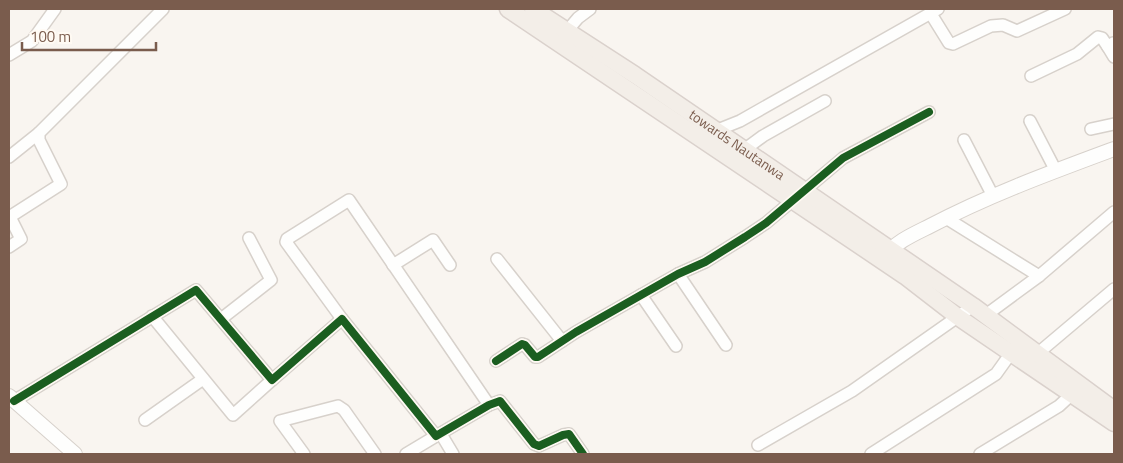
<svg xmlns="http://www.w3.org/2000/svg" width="1123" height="463" font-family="'Titillium Web',sans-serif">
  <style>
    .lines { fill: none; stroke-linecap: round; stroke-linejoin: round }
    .minor-casing { stroke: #d7d1cb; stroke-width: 14 }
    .tertiary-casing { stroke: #d7d1cb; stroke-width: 16 }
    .primary-casing { stroke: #dad1cc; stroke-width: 19 }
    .minor { stroke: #fefefd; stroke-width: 11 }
    .tertiary { stroke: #fefefd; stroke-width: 14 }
    .primary { stroke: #f3eee8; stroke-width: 16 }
    .cycleway-casing { stroke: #fffaf3; stroke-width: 11 }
    .cycleway { stroke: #1b5e20; stroke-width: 8 }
    .labels { text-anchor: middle; stroke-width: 4.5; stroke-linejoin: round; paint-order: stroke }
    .street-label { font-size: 14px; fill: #7a5c4d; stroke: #fffaf3 }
  </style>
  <rect width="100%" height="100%" fill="#f9f5f0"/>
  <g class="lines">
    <defs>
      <g id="minor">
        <path d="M931 14 949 43 953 44 991 26 1003 25 1017 31 1065 9"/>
        <path d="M567 31 578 18 590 9"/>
        <path d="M1113 43 1108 47 1114 57"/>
        <path d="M9 55 32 41 55 9"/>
        <path d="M1031 76 1077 54 1098 37 1102 38 1108 47"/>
        <path d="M1030 121 1056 171"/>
        <path d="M1091 129 1114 124"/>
        <path d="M715 131 740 121 938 9"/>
        <path d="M964 140 993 196"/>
        <path d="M744 150 763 136 825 101"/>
        <path d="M9 157 39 133"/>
        <path d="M946 218 1039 276"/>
        <path d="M9 247 21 239 11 219V216L61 184 39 140V133L163 9"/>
        <path d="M497 259 562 341"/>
        <path d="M393 265 433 240 450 265"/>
        <path d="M678 274 726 345"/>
        <path d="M641 295 676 346"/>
        <path d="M986 315 1039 276 1114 212"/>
        <path d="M152 316 233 415 272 380"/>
        <path d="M221 319 271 280 249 238"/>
        <path d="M342 319 286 242 287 239 349 200 489 405"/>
        <path d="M1037 354 1114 289"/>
        <path d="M496 361 522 344 525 345 535 357H538L576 332 678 274 705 262 745 237 766 223 843 158 929 112"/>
        <path d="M14 401 196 290 272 380 342 319 436 436 489 405 500 401 534 444 539 446 563 435 569 434 583 454"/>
        <path d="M145 420 203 379"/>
        <path d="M441 434 453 454"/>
        <path d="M758 445 852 391 973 306"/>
        <path d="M304 454 280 421 338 406 344 410 375 454"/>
        <path d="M406 454 436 436"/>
        <path d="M871 454 996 374 1011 353"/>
        <path d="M980 454 1059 406 1072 394"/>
      </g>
      <g id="tertiary">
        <path d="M886 256C895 242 914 234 930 226 989 195 1052 172 1114 149"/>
        <path d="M9 396 75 454"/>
      </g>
      <g id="primary">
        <path d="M508 9 905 276 958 317 1114 423"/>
        <path id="s1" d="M533 9 635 75 973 306 1114 410"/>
      </g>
    </defs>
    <use href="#minor" class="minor-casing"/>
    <use href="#tertiary" class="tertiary-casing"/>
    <use href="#primary" class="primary-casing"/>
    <use href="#minor" class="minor"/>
    <use href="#tertiary" class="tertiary"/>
    <use href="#primary" class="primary"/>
    <defs>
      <g id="cycleway">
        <path d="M496 361 522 344 525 345 535 357H538L576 332 678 274 705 262 745 237 766 223 843 158 929 112"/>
        <path d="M14 401 196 290 272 380 342 319 436 436 489 405 500 401 534 444 539 446 563 435 569 434 583 454"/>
      </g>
    </defs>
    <use href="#cycleway" class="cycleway-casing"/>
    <use href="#cycleway" class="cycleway"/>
  </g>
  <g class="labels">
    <g class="street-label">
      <text dy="5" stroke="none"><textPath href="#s1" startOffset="245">towards Nautanwa</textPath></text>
    </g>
  </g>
  <rect width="1123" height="463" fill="none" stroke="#7a5c4d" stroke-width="20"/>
  <path d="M22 42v8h134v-8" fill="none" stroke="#7a5c4d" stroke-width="2.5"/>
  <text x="30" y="42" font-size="15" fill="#7a5c4d" stroke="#fffaf3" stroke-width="4" paint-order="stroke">100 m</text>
</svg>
